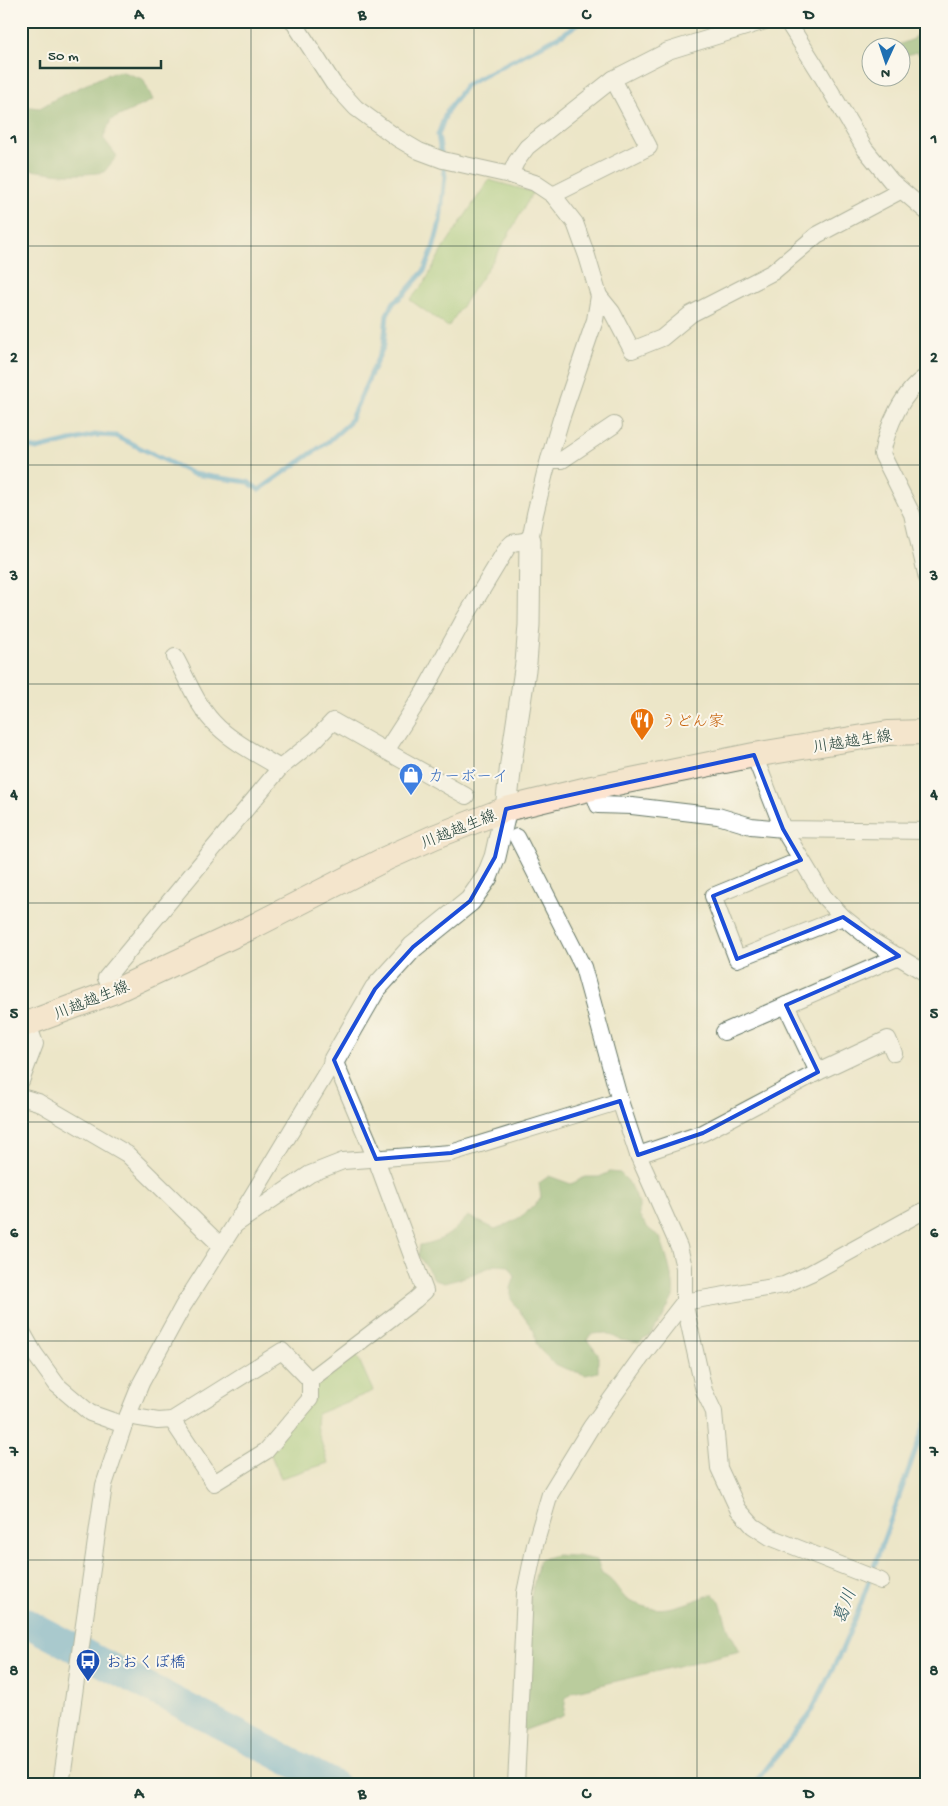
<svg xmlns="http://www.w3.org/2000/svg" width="948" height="1806" font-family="'Gochi Hand','Klee One',sans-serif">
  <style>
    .green { fill: #9bc978; stroke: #5d8356 }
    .forest { fill: #7cad68; stroke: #4e754e }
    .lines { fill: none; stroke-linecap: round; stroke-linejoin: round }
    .stream { stroke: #59a7d3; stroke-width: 5 }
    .river { stroke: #59a7d3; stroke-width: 29 }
    .minor-casing { stroke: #677868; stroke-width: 18 }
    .tertiary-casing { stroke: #677868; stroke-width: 23 }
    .secondary-casing { stroke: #677868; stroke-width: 26 }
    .minor { stroke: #fff; stroke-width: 16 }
    .tertiary { stroke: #fff; stroke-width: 21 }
    .secondary { stroke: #fde4d0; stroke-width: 24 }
    .marked { fill: none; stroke: #1d4ed8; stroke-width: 4; stroke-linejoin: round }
    .grid { fill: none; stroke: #1f3d34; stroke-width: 1; stroke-opacity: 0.55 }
    .labels { text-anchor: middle; stroke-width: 4; stroke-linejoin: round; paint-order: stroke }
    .food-label { font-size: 16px; fill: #c56008; stroke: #fbf7ec; text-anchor: start }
    .street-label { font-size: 16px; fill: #1f3d34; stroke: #fbf7ec }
    .shop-label { font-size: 16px; fill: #366cbe; stroke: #fbf7ec; text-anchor: start }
    .transit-label { font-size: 16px; fill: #164399; stroke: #fbf7ec; text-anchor: start }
    .water-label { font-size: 18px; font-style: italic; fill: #305d64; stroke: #fbf7ec }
    .neatline { fill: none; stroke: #1f3d34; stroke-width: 2 }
    .grid-label { font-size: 16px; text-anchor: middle; font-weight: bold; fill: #1f3d34 }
  </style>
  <rect width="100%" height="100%" fill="#fbf7ec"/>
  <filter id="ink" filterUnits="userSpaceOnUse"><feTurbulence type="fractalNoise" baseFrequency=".02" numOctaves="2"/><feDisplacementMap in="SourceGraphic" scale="10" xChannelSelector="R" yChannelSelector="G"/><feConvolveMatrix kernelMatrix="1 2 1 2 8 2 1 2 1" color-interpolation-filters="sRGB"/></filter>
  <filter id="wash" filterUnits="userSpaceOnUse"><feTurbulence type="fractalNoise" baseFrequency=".0096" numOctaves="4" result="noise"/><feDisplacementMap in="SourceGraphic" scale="20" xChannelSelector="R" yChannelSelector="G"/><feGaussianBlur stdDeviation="1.12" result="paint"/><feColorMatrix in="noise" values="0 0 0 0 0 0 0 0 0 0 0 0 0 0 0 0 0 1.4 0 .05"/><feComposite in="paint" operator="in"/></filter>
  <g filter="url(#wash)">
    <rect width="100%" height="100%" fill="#ece6c8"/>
    <g class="green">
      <path d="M489 180 533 192 498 253 448 327 410 300 425 282 442 250Z"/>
      <path d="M355 1351 373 1391 317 1414 316 1426 328 1463 281 1478 270 1453 315 1385Z"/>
    </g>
    <g class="forest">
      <path d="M923 21H927V60L922 59 917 52 901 57 900 48 895 47V46L914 39Z"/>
      <path d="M120 71 143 79 153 100 111 120 103 138 117 156 104 172C85 175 64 175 45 172 36 171 30 169 21 170V106L40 108 57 98 106 75Z"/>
      <path d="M610 1172 620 1173 628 1181 639 1204V1216L649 1229 660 1237 668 1262 673 1283 674 1295 662 1319 650 1335 639 1343 621 1340 606 1333 591 1334 587 1340 598 1354V1372L586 1375 564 1368 553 1363 540 1349 536 1343 534 1331 511 1299V1288L515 1276 509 1266 495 1265 460 1279 444 1283 435 1280 418 1255 420 1245C444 1241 452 1233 468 1216L495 1229C516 1221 526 1215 541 1198L539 1183 549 1176 571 1184 585 1177H599Z"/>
      <path d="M555 1555 577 1556 597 1560 602 1574C614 1580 617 1589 626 1599 629 1601 633 1603 637 1604 663 1616 688 1602 713 1594L720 1602 729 1631 740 1651 572 1692 566 1698 563 1716 523 1731 530 1600 539 1560Z"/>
    </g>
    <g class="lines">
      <g class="stream">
        <path d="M21 444 36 449 95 435 116 436 193 474 248 482 259 490 329 441 349 423 384 345 387 314 394 302 403 295 424 271 433 249 440 222 445 176 438 135 447 111 466 85 563 34 582 21"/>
        <path d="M753 1785 809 1716 841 1652 856 1617 927 1418"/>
      </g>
      <path class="river" d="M21 1620 335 1785"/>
    </g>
  </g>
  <g filter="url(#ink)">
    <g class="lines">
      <defs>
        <g id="minor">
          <path d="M293 21 333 83 356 108 397 138 419 151 443 160 510 175 535 183 553 195 575 223 587 256 599 296 595 320 561 419 545 473 535 514 530 540 512 543 507 548 463 621 424 692 386 751 466 796"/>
          <path d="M787 21 820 73 865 149 891 181 927 212"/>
          <path d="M510 175 516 162 527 147 613 79 668 51 765 21"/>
          <path d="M553 195 649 147 613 79"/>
          <path d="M599 296 612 312 632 350 662 338 691 314 773 272 817 235 900 191"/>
          <path d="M927 376C902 391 887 428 882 454L912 514 927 578"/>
          <path d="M549 460H562L614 425"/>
          <path d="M175 657C188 680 198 709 218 727 236 744 259 755 280 768"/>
          <path d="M754 755 783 829 824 897 843 917 874 942 927 974"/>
          <path d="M592 788 598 805 632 806 718 816 751 826 783 829 927 831"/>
          <path d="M517 837 583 967 620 1101 638 1155 679 1247 684 1267V1302L704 1391 714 1412 719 1468 738 1509 753 1526 770 1537 881 1581"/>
          <path d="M801 860 713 896 737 959 843 917"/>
          <path d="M115 991 106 978 280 768 315 740 333 721 386 751"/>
          <path d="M724 1032 899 956"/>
          <path d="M818 1072 888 1039 894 1053"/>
          <path d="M21 1081 35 1044 28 1024"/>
          <path d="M21 1097 38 1102 127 1154 221 1246"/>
          <path d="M638 1155 703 1133 818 1072 786 1005"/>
          <path d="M236 1224 310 1174 343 1161 451 1153 620 1101"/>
          <path d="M21 1330 34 1353 57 1385 90 1413 124 1425"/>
          <path d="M310 1380 415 1300 425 1291 376 1159 334 1060"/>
          <path d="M128 1416 158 1421 172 1420 282 1351 310 1380V1399L266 1451 214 1483 172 1420"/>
          <path d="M61 1785 104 1485 124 1425 141 1383 183 1306 234 1226 334 1060"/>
          <path d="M516 1785 525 1593 535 1545 550 1494 591 1427 645 1352 684 1302 784 1285 811 1273 927 1209"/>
        </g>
        <path id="tertiary" d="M334 1060 375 989 413 947 470 901 487 877 495 857 506 809 511 763 526 663 529 625 530 540"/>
        <path id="secondary" d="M21 1026 115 991 254 926 387 858 434 837 506 809 592 788 754 755 888 733 927 732"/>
      </defs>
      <use href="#minor" class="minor-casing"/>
      <use href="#tertiary" class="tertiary-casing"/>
      <use href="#secondary" class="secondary-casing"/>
      <use href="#minor" class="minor"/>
      <use href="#tertiary" class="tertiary"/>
      <use href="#secondary" class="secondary"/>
    </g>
  </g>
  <path d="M0 0H948V1806H0ZM754 755 783 829 801 860 713 896 737 959 843 917 899 956 786 1005 818 1072 703 1133 638 1155 620 1101 451 1153 376 1159 334 1060 375 989 413 947 470 901 495 857 506 809Z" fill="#ece6c8" fill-opacity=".55" fill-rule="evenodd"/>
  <path class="marked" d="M754 755 783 829 801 860 713 896 737 959 843 917 899 956 786 1005 818 1072 703 1133 638 1155 620 1101 451 1153 376 1159 334 1060 375 989 413 947 470 901 495 857 506 809Z"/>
  <path class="grid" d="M251 21V1785M474 21V1785M697 21V1785M21 246H927M21 465H927M21 684H927M21 903H927M21 1122H927M21 1341H927M21 1560H927"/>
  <defs>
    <symbol id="restaurant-pin" viewBox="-11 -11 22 30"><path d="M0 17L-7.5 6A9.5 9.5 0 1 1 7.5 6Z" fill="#e8710a" stroke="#fbf7ec"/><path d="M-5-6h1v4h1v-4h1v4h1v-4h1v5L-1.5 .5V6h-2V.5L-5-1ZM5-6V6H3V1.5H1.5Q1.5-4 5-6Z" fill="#fff"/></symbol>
    <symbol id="shop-pin" viewBox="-11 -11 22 30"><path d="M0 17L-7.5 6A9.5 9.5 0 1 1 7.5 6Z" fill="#3f7fe0" stroke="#fbf7ec"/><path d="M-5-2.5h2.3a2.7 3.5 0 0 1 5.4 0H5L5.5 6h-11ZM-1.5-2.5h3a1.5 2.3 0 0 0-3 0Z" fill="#fff"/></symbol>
    <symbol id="bus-pin" viewBox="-11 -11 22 30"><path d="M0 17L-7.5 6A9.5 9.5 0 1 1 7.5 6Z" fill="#1a4fb4" stroke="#fbf7ec"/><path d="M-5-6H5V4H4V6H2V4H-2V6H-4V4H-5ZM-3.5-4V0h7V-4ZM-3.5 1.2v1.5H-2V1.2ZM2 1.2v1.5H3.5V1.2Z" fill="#fff"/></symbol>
  </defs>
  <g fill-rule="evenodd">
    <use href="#restaurant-pin" x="628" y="706" width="28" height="38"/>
    <use href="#shop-pin" x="397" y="761" width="28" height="38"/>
    <use href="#bus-pin" x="74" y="1647" width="28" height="38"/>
  </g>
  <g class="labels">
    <g class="food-label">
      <text x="660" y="726">うどん家</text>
    </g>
    <g class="street-label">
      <text transform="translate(852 740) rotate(-9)" y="6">川越越生線</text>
      <text transform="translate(458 828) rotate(-22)" y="6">川越越生線</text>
      <text transform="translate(91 999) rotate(-22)" y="6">川越越生線</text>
    </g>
    <g class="shop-label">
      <text x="428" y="781">カーボーイ</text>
    </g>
    <g class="transit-label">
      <text x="106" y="1667">おおくぼ橋</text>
    </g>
    <g class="water-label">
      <text transform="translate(844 1606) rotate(-70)" y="6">葛川</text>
    </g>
  </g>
  <rect width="948" height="1806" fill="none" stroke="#fbf7ec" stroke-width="55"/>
  <g transform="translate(886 62) rotate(183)"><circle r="24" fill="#fbf7ec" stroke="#a3ada2"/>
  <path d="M0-4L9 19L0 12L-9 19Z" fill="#1f6fb2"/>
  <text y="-8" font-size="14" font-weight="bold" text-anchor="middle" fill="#1f3d34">N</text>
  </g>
  <path d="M40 60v8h121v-8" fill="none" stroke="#1f3d34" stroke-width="2.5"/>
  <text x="48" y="60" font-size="15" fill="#1f3d34" stroke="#fbf7ec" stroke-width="4" paint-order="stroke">50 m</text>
  <rect x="28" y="28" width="892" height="1750" class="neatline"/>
  <g class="grid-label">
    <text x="139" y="19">A</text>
    <text x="362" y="19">B</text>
    <text x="586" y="19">C</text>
    <text x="809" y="19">D</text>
    <text x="14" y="143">1</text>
    <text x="934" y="143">1</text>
    <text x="14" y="362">2</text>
    <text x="934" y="362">2</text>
    <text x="14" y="580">3</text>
    <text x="934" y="580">3</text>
    <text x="14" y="799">4</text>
    <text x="934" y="799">4</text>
    <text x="14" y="1018">5</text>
    <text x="934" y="1018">5</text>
    <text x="14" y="1237">6</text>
    <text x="934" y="1237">6</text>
    <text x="14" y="1456">7</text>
    <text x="934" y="1456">7</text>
    <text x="14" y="1675">8</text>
    <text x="934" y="1675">8</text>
    <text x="139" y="1798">A</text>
    <text x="362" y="1798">B</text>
    <text x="586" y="1798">C</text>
    <text x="809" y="1798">D</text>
  </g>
</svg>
